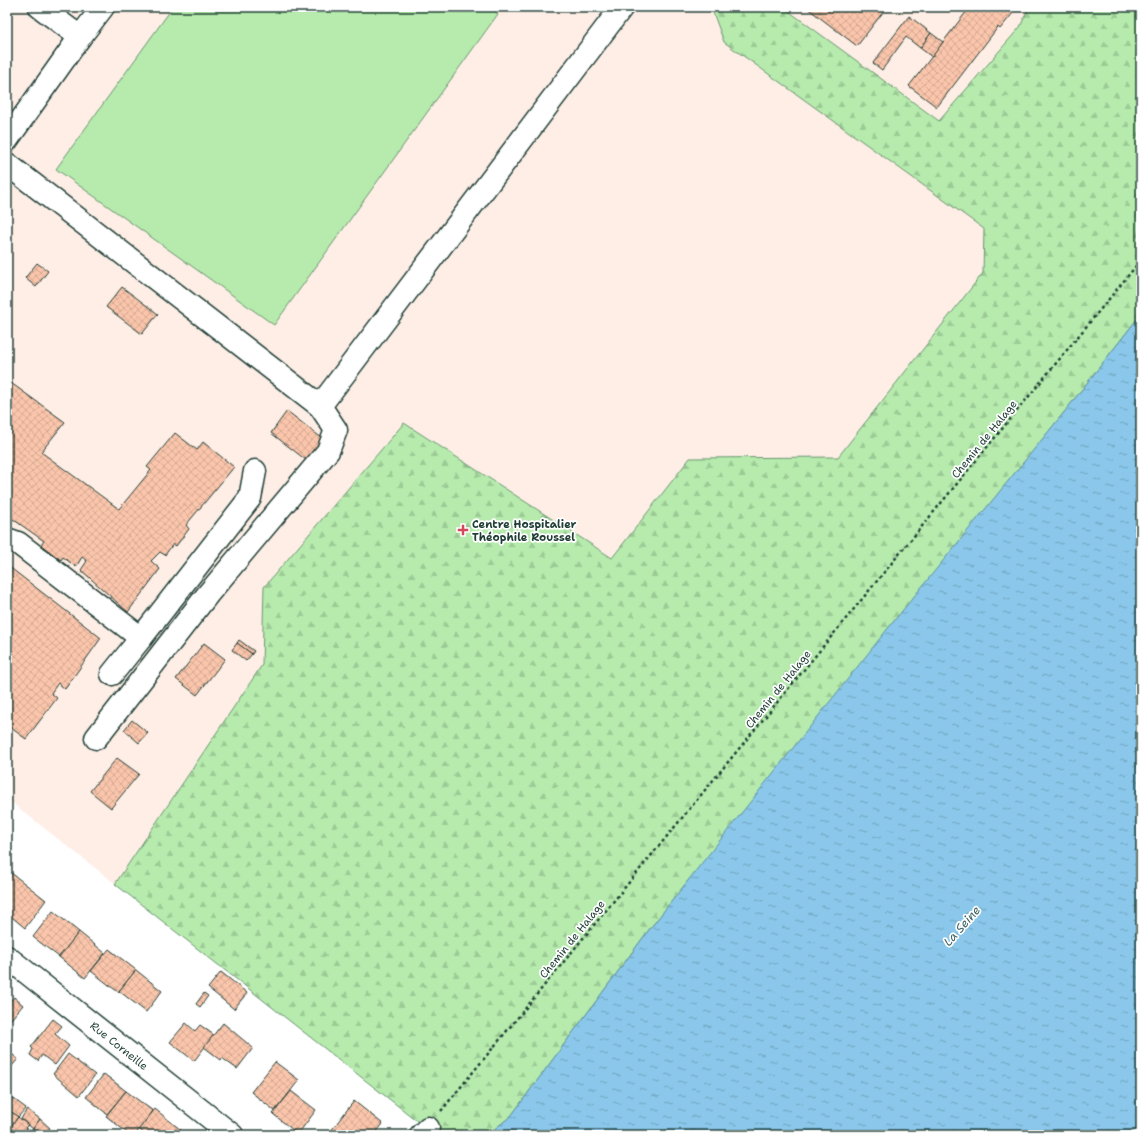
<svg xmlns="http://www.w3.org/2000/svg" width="1148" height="1142" font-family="'Shantell Sans',sans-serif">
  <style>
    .built { fill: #feeee6 }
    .forest { fill: url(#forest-firs); stroke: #6a9470 }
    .green { fill: #b6ebad; stroke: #6a9470 }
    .water { fill: url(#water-ripples); stroke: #5f90a1 }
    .building { fill: url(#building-cross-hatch); stroke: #1f3d34 }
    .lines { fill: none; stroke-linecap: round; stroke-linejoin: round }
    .minor-casing { stroke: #1f3d34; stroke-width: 25 }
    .path { stroke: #1f3d34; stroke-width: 2.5; stroke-dasharray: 3 3; stroke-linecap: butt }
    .minor { stroke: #fff; stroke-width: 22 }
    .poi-dot { fill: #d1495b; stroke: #fff; stroke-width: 1.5 }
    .labels { text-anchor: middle; stroke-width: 3.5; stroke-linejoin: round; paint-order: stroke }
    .street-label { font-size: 11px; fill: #1f3d34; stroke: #fff }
    .poi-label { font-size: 11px; font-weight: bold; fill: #1f3d34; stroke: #fff; text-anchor: start }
    .water-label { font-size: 12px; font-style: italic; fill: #3a6062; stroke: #fff }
  </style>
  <defs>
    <pattern id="forest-firs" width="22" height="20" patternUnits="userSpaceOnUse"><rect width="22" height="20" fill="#b6ebad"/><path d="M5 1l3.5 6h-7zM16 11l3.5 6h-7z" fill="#9cca95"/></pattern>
    <pattern id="water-ripples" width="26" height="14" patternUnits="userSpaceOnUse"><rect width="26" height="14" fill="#8ac7ea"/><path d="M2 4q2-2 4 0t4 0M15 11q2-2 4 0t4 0" fill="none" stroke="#70a3be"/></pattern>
    <pattern id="building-cross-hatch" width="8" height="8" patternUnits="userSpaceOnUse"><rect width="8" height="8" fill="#fac5ab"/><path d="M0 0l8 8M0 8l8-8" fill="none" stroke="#d6aa94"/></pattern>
  </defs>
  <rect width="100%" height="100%" fill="#fff"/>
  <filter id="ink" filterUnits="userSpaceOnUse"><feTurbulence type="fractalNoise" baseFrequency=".025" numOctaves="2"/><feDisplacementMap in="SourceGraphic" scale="8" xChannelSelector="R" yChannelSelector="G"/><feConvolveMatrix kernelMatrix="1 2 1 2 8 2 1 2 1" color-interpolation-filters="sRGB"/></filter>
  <g filter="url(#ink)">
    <path class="built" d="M7 7H1141V260L428 1128 7 799Z"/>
    <path class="forest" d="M711 7H783L939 121 1020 27 1029 7H1141V314L1062 415 648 931 511 1116 487 1135H435L115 884 262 665 264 587 404 423 612 558 690 458 838 457 983 273 984 229 724 42Z"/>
    <path class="green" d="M173 7H489L498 14 274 325 56 169Z"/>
    <path class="water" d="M1141 314V1129L1135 1130 1125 1135H487L511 1116 648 931 889 627 1062 415Z"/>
    <g class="building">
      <path d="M806 7H887L857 46Z"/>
      <path d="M970 7H1005L1013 13 1000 29 998 27 937 107 909 86Z"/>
      <path d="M909 16 931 33 920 48 906 37 882 70 873 63Z"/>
      <path d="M931 33 943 42 932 57 920 48Z"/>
      <path d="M37 263 48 271 36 287 25 278Z"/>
      <path d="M122 287 158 314 142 334 106 307Z"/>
      <path d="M11 383 65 422 41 452 119 509 151 470 147 467 175 433 197 450 203 442 234 467 186 525 189 529 176 546 173 544 165 555 160 552 151 561 160 569 128 612 81 570 87 561 82 557 76 567 63 557 61 560 41 545 44 541 7 515V387Z"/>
      <path d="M287 411 323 439 306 460 271 433Z"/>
      <path d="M7 566H8L101 638 65 689 58 683 51 693 57 698 26 739 7 725Z"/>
      <path d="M239 640 254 651 252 654 237 643Z"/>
      <path d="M204 643 225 659 197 695 176 679Z"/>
      <path d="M237 643 252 654 246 661 232 650Z"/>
      <path d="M132 720 148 733 139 743 124 730Z"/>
      <path d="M117 758 139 774 111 808 90 791Z"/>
      <path d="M10 872 46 900 25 928 7 913V876Z"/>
      <path d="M53 911 79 932 59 957 33 937Z"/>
      <path d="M79 932 105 953 85 978 59 957Z"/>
      <path d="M109 949 136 970 118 992 91 971Z"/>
      <path d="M136 970 162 991 146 1012 119 991Z"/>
      <path d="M221 972 247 993 234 1009 208 988Z"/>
      <path d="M204 993 208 996 200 1007 196 1004Z"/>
      <path d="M14 997 23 1005 7 1024V1006Z"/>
      <path d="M53 1019 62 1026 55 1034 69 1046 55 1065 42 1055 38 1061 30 1055 33 1049 31 1047Z"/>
      <path d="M186 1023 195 1031 200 1025 214 1035 194 1061 170 1042Z"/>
      <path d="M223 1023 253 1048 237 1069 222 1058 221 1060 204 1047Z"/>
      <path d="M8 1051 18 1059 7 1072V1052Z"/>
      <path d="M68 1054 95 1075 79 1096 53 1074Z"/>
      <path d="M275 1062 299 1080 275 1111 251 1092Z"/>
      <path d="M104 1074 126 1091 107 1114 86 1097Z"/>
      <path d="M126 1091 153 1111 135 1135H130L106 1116Z"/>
      <path d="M291 1091 316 1110 298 1134 273 1114Z"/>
      <path d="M11 1097 26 1108 18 1117 7 1108V1102Z"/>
      <path d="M354 1101 383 1124 374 1135H333L330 1132Z"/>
      <path d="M8 1109 18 1117 9 1129 7 1128V1110Z"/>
      <path d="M27 1109 40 1119 33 1129 21 1119Z"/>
      <path d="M155 1109 181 1130 177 1135H146L139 1129Z"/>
      <path d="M18 1117 28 1125 25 1128 27 1129 22 1135 10 1128Z"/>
      <path d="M40 1119 50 1128 45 1135H40L33 1129Z"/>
    </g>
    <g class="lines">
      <defs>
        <g id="minor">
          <path d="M40 7 80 37"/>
          <path d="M7 140 80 37 103 7"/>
          <path d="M7 164 320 406 336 430 328 451 208 594 96 738"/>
          <path d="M320 406 622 7"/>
          <path d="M7 539 18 543 141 638 250 498 255 471"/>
          <path d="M112 674 141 638"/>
          <path id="s1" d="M7 957 232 1135"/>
          <path d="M421 1135 428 1128"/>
        </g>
      </defs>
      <use href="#minor" class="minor-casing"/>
      <path class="path" d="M441 1111 1141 260"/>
      <use href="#minor" class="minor"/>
    </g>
  </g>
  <path class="poi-dot" d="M461 524h4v4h4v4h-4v4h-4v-4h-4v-4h4z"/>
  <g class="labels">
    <g class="street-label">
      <text transform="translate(984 439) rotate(-51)" y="4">Chemin de Halage</text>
      <text transform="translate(778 689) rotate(-51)" y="4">Chemin de Halage</text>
      <text transform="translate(572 939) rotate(-51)" y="4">Chemin de Halage</text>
      <text dy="4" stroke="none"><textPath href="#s1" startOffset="143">Rue Corneille</textPath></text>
    </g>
    <g class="poi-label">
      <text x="472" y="528">Centre Hospitalier<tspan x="472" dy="13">Théophile Roussel</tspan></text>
    </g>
    <g class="water-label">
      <text transform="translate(962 926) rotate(-49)" y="4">La Seine</text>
    </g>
  </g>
  <rect width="1148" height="1142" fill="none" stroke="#fff" stroke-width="24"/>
  <rect x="12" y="12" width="1124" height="1118" fill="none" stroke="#1f3d34" stroke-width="1.5" filter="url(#ink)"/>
</svg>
